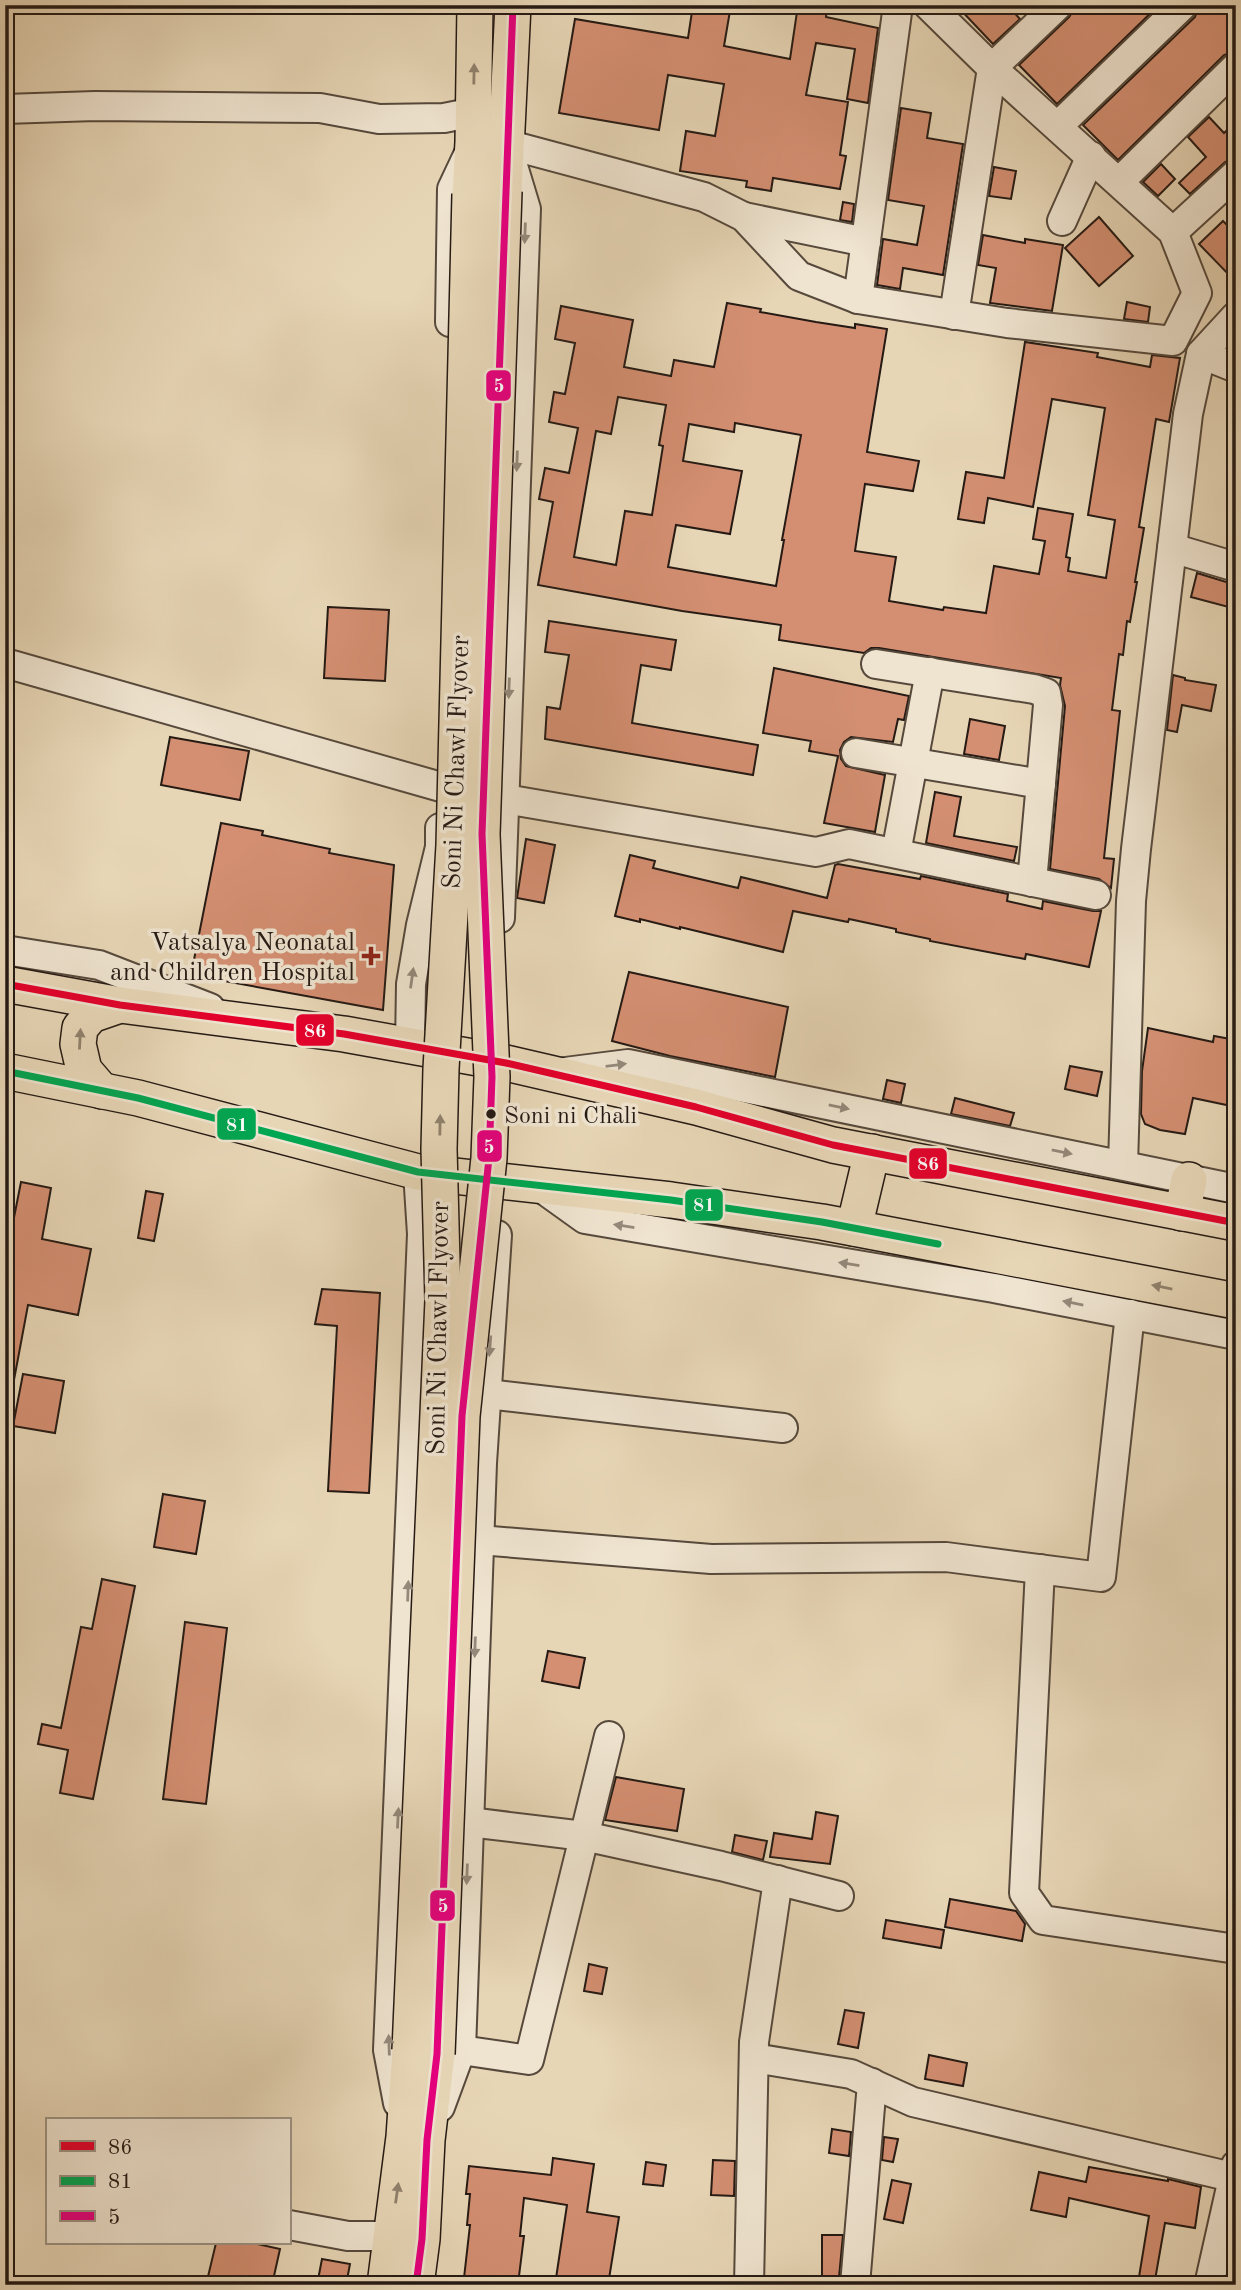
<svg xmlns="http://www.w3.org/2000/svg" width="1241" height="2290" font-family="'Old Standard TT',serif">
  <style>
    .building { fill: #d48f72; stroke: #251a14; stroke-width: 2; fill-rule: evenodd }
    .lines { fill: none; stroke-linecap: round; stroke-linejoin: round }
    .minor-casing { stroke: #56493c; stroke-width: 32 }
    .major-casing { stroke: #251a14; stroke-width: 38 }
    .minor { stroke: #efe4d0; stroke-width: 28 }
    .major { stroke: #e7d6b6; stroke-width: 35 }
    .major-bridge-casing { stroke: #251a14; stroke-width: 38; stroke-linecap: butt }
    .major-bridge { stroke: #e7d6b6; stroke-width: 35 }
    .bus-1-casing { stroke: #efe4d0; stroke-width: 12 }
    .bus-2-casing { stroke: #efe4d0; stroke-width: 12 }
    .bus-3-casing { stroke: #efe4d0; stroke-width: 12 }
    .bus-1 { stroke: #e4002b; stroke-width: 7 }
    .bus-2 { stroke: #00a651; stroke-width: 7 }
    .bus-3 { stroke: #e5007d; stroke-width: 7 }
    .oneway { fill: #90816d }
    .oneway2 { fill: #94897b }
    .poi-dot { fill: #8f2418; stroke: #efe4d0; stroke-width: 2.5 }
    .bus-dot { fill: #251a14; stroke: #efe4d0; stroke-width: 2.5 }
    .labels { text-anchor: middle; stroke-width: 7; stroke-linejoin: round; paint-order: stroke }
    .bus-label { font-size: 24px; fill: #251a14; stroke: #efe4d0; text-anchor: start }
    .street-label { font-size: 26px; fill: #251a14; stroke: #efe4d0 }
    .poi-label { font-size: 26px; fill: #251a14; stroke: #efe4d0; text-anchor: end }
    .line-badge { stroke: #efe4d0; stroke-width: 2.5 }
    .badge-label { font-size: 19px; text-anchor: middle; font-weight: bold; fill: #fff }
  </style>
  <rect width="100%" height="100%" fill="#e7d6b6"/>
  <filter id="stains"><feTurbulence type="fractalNoise" baseFrequency=".00286" numOctaves="4"/><feColorMatrix values="0 0 0 0 .2 0 0 0 0 .09 0 0 0 0 .02 0 0 0 .5 -.17"/></filter>
  <radialGradient id="worn" r=".72"><stop offset=".6" stop-color="#630" stop-opacity="0"/><stop offset="1" stop-color="#630" stop-opacity=".3"/></radialGradient>
  <g class="building">
    <path d="M693 5H731L724 46 790 59 798 5 827 7 826 17 878 28 868 103 847 99 855 49 816 43 806 95 848 102 840 155 846 156 840 189 773 178 771 191 746 187 747 181 680 171 686 131 715 136 724 84 668 75 659 130 559 113 575 19 688 38Z"/>
    <path d="M956 5H1007L1020 19 993 44Z"/>
    <path d="M1077 5H1159L1057 104 1019 65 1069 17Z"/>
    <path d="M1199 5H1236V51L1224 55 1118 160 1083 125 1195 17Z"/>
    <path d="M901 108 931 113 927 138 963 144 943 275 903 268 900 289 877 285 883 239 917 245 924 206 888 200Z"/>
    <path d="M1209 117 1224 133 1236 122V158L1225 162 1190 194 1179 183 1206 157 1188 137Z"/>
    <path d="M1161 164 1175 179 1158 196 1143 182Z"/>
    <path d="M994 167 1016 171 1011 199 989 196Z"/>
    <path d="M843 202 854 204 852 222 840 220Z"/>
    <path d="M1099 217 1133 256 1099 286 1065 248Z"/>
    <path d="M1223 221 1236 234V282L1199 244Z"/>
    <path d="M983 235 1025 243V239L1063 245 1052 311 990 303 996 268 978 265Z"/>
    <path d="M1127 302 1150 307 1148 322 1124 319Z"/>
    <path d="M727 303 761 309 760 312 816 322 855 328V324L887 329 867 452 919 461 913 491 865 484 855 551 896 557 889 601 943 610 944 607 986 613 994 566 1039 574 1045 541 1033 539 1038 508 1073 514 1066 557 1070 558 1068 571 1106 578 1115 520 1088 515 1105 408 1052 399 1033 507 988 498 984 523 958 519 966 472 1004 478 1025 342 1098 353 1097 357 1150 367 1152 355 1180 358 1169 422 1156 419 1139 527 1144 528 1135 582H1137L1130 622 1127 621 1123 655 1119 654 1112 710 1120 711 1104 858 1114 859 1111 888 1099 879 1050 869 1065 706 1060 685 1061 678 879 648H871L864 653 779 640 781 625 682 611 538 585 553 502 539 499 545 468 569 473 578 428 549 422 554 392 565 394 575 343 555 339 561 306 633 320 624 367 671 376 674 360 714 367ZM618 397 666 405 659 445 663 446 652 515 625 511 616 565 574 557 596 431 611 434ZM735 423 801 435 782 540H784L776 586 668 567 676 525 730 534 742 471 683 461 689 424 734 432Z"/>
    <path d="M1197 573 1236 585V609L1191 597Z"/>
    <path d="M328 607 389 610 385 681 324 678Z"/>
    <path d="M549 621 676 640 671 670 641 665 632 723 758 745 753 775 545 739 547 707 560 709 569 655 545 652Z"/>
    <path d="M774 668 909 696 904 720 898 719 893 742 851 737 844 742 840 750 841 759 846 766 885 775 875 832 824 823 838 756 809 751 811 741 763 733Z"/>
    <path d="M1173 675 1185 678V680L1216 685 1211 711 1182 705 1177 732 1167 730Z"/>
    <path d="M970 719 1005 726 999 760 964 754Z"/>
    <path d="M170 737 249 751 240 800 161 785Z"/>
    <path d="M935 792 961 797 954 836 1017 847 1014 861 926 843Z"/>
    <path d="M221 823 263 831 262 835 330 849 329 853 394 865 383 1010 191 975Z"/>
    <path d="M526 839 555 845 544 903 517 898Z"/>
    <path d="M630 855 655 861 653 868 738 888 741 877 827 898 835 865 838 864 920 879 921 876 1008 894 1007 901 1042 909 1043 901 1093 911H1101L1089 967 1026 954 1025 959 930 941V939L896 932V929L849 919 848 922 793 911 783 952 680 927V929L640 919V922L615 916Z"/>
    <path d="M629 972 788 1007 775 1077 670 1056 612 1041Z"/>
    <path d="M1148 1028 1213 1042 1214 1036 1236 1040V1107L1193 1098 1185 1134 1160 1130 1145 1124 1141 1114 1142 1071Z"/>
    <path d="M1070 1066 1102 1072 1097 1096 1065 1089Z"/>
    <path d="M887 1080 905 1084 901 1103 883 1099Z"/>
    <path d="M955 1098 1014 1113 1010 1126 951 1114Z"/>
    <path d="M21 1182 51 1188 42 1239 91 1249 78 1315 28 1305 14 1380 5 1379V1263Z"/>
    <path d="M146 1191 163 1194 154 1241 138 1238Z"/>
    <path d="M322 1289 380 1293 369 1493 328 1491 337 1326 315 1324Z"/>
    <path d="M23 1374 64 1381 55 1433 13 1426Z"/>
    <path d="M163 1494 205 1501 196 1554 154 1547Z"/>
    <path d="M102 1579 135 1586 93 1799 60 1793 68 1750 38 1744 42 1724 61 1728 81 1627 92 1629Z"/>
    <path d="M185 1622 227 1628 206 1804 163 1799Z"/>
    <path d="M548 1651 585 1658 579 1688 542 1681Z"/>
    <path d="M616 1777 684 1789 677 1831 605 1820Z"/>
    <path d="M816 1812 838 1816 830 1864 770 1857 774 1833 812 1839Z"/>
    <path d="M735 1835 767 1841 763 1860 732 1852Z"/>
    <path d="M950 1899 1016 1911 1025 1924 1022 1941 945 1927Z"/>
    <path d="M886 1920 944 1930 941 1948 883 1938Z"/>
    <path d="M589 1964 607 1968 602 1994 584 1991Z"/>
    <path d="M845 2010 864 2013 858 2048 838 2044Z"/>
    <path d="M929 2055 967 2063 963 2086 925 2079Z"/>
    <path d="M832 2129 851 2132 849 2156 829 2153Z"/>
    <path d="M884 2137 898 2139 893 2162 882 2160Z"/>
    <path d="M553 2158 594 2164 587 2212 619 2217 608 2285H555L567 2205 524 2198 520 2236H524L518 2284 464 2278 470 2225H467L470 2194H466L469 2166 551 2175Z"/>
    <path d="M713 2160 735 2161 734 2196 711 2195Z"/>
    <path d="M646 2162 666 2165 663 2186 643 2184Z"/>
    <path d="M1089 2167 1168 2181V2179L1201 2187 1195 2228 1165 2223 1155 2280 1139 2277 1149 2216 1069 2198 1066 2217 1031 2210 1039 2172 1086 2182Z"/>
    <path d="M892 2180 911 2184 903 2223 884 2219Z"/>
    <path d="M822 2235H843L839 2277 822 2278Z"/>
    <path d="M216 2243H253L280 2249 272 2285H206Z"/>
    <path d="M322 2259 350 2264 346 2285H317Z"/>
  </g>
  <g class="lines">
    <defs>
      <g id="minor">
        <path d="M5 109 95 106 320 108 379 119 444 118 474 112"/>
        <path d="M1058 126 1183 5"/>
        <path d="M506 144 704 197 744 217 799 276 858 299 1007 323 1173 341 1197 293 1173 232 992 68 928 5"/>
        <path d="M1119 182 1236 67"/>
        <path d="M744 217 866 242"/>
        <path d="M1062 221 1091 156"/>
        <path d="M1173 232 1236 174"/>
        <path d="M858 299 898 5"/>
        <path d="M954 315 992 68 1058 5"/>
        <path d="M450 322 452 189 469 153"/>
        <path d="M1201 354 1236 368"/>
        <path d="M1172 548 1236 567"/>
        <path d="M5 663 441 787"/>
        <path d="M876 664 1034 689 1046 693 1048 705 1032 882"/>
        <path d="M856 753 1041 784"/>
        <path d="M505 799 816 852 849 844 1096 895"/>
        <path d="M896 853 930 672"/>
        <path d="M500 918 526 209 510 156"/>
        <path d="M5 950 99 965 210 1008"/>
        <path d="M410 1046 411 984 421 925 440 847V828"/>
        <path d="M565 1072 628 1064 1236 1189"/>
        <path d="M1123 1165 1131 901 1136 849 1188 414 1201 354 1236 316"/>
        <path d="M539 1186 585 1219 994 1288 1236 1335"/>
        <path d="M487 1394 783 1428"/>
        <path d="M479 1540 711 1559 946 1557 1101 1577 1130 1314"/>
        <path d="M1040 1569 1024 1893 1043 1920 1236 1949"/>
        <path d="M469 1822 584 1836 721 1866 839 1896"/>
        <path d="M461 2050 529 2060 609 1736"/>
        <path d="M754 2058 851 2074 913 2102 1236 2178"/>
        <path d="M398 2103 388 2050 422 1234 418 1172"/>
        <path d="M440 2107 461 2050 482 1463 497 1235"/>
        <path d="M289 2225 348 2236H391"/>
        <path d="M749 2285 754 2042 778 1880"/>
        <path d="M855 2285 872 2083"/>
        <path d="M1209 2285 1236 2165"/>
      </g>
      <g id="major">
        <path d="M504 191 513 5"/>
        <path d="M470 194 473 142 475 5"/>
        <path d="M5 984 120 1005 344 1034 506 1063 696 1107 833 1145 1236 1223"/>
        <path d="M5 1071 138 1098 418 1172 671 1200 822 1222 1236 1301"/>
        <path d="M102 1091 84 1070 78 1044 80 1028 91 1015 120 1005"/>
        <path d="M1182 1213 1189 1180"/>
        <path d="M854 1228 872 1152"/>
        <path d="M385 2285 404 2137 410 2050"/>
        <path d="M416 2285 422 2239 427 2140 437 2054"/>
      </g>
    </defs>
    <use href="#minor" class="minor-casing"/>
    <use href="#major" class="major-casing"/>
    <use href="#minor" class="minor"/>
    <use href="#major" class="major"/>
    <defs>
      <g id="major-bridge">
        <path d="M410 2050 443 1300 439 1149 441 1069 454 845 470 194"/>
        <path d="M437 2054 462 1416 489 1158 492 1077 482 834 504 191"/>
      </g>
    </defs>
    <use href="#major-bridge" class="major-bridge-casing"/>
    <use href="#major-bridge" class="major-bridge"/>
    <defs>
      <path id="bus-1" d="M5 984 120 1005 344 1034 506 1063 696 1107 833 1145 1236 1223"/>
      <path id="bus-2" d="M5 1071 138 1098 418 1172 671 1200 822 1222 938 1244"/>
      <path id="bus-3" d="M416 2285 422 2239 427 2140 437 2054 462 1416 489 1158 492 1077 482 834 513 5"/>
    </defs>
    <use href="#bus-1" class="bus-1-casing"/>
    <use href="#bus-2" class="bus-2-casing"/>
    <use href="#bus-3" class="bus-3-casing"/>
    <use href="#bus-1" class="bus-1"/>
    <use href="#bus-2" class="bus-2"/>
    <use href="#bus-3" class="bus-3"/>
  </g>
  <defs><path id="oneway-solid" d="M-6-.8H1V-3.2L6.5 0L1 3.2V.8H-6Z" transform="scale(1.75)"/></defs>
  <g class="oneway">
    <use href="#oneway-solid" transform="translate(474 74) rotate(-89)"/>
    <use href="#oneway-solid" transform="translate(80 1039) rotate(-87)"/>
    <use href="#oneway-solid" transform="translate(440 1125) rotate(-89)"/>
    <use href="#oneway-solid" transform="translate(1162 1287) rotate(-169)"/>
    <use href="#oneway-solid" transform="translate(397 2193) rotate(-82)"/>
  </g>
  <g class="oneway2">
    <use href="#oneway-solid" transform="translate(525 233) rotate(92)"/>
    <use href="#oneway-solid" transform="translate(517 461) rotate(92)"/>
    <use href="#oneway-solid" transform="translate(509 688) rotate(92)"/>
    <use href="#oneway-solid" transform="translate(412 978) rotate(-82)"/>
    <use href="#oneway-solid" transform="translate(616 1065) rotate(-7)"/>
    <use href="#oneway-solid" transform="translate(839 1107) rotate(12)"/>
    <use href="#oneway-solid" transform="translate(1062 1152) rotate(12)"/>
    <use href="#oneway-solid" transform="translate(624 1226) rotate(-171)"/>
    <use href="#oneway-solid" transform="translate(849 1264) rotate(-171)"/>
    <use href="#oneway-solid" transform="translate(1073 1303) rotate(-169)"/>
    <use href="#oneway-solid" transform="translate(490 1346) rotate(94)"/>
    <use href="#oneway-solid" transform="translate(408 1591) rotate(-88)"/>
    <use href="#oneway-solid" transform="translate(475 1647) rotate(92)"/>
    <use href="#oneway-solid" transform="translate(398 1818) rotate(-87)"/>
    <use href="#oneway-solid" transform="translate(467 1874) rotate(92)"/>
    <use href="#oneway-solid" transform="translate(389 2045) rotate(-92)"/>
  </g>
  <path class="poi-dot" d="M367.5 945.5h7v7h7v7h-7v7h-7v-7h-7v-7h7z"/>
  <circle class="bus-dot" cx="491" cy="1114" r="6"/>
  <g class="labels">
    <g class="bus-label">
      <text x="504" y="1123">Soni ni Chali</text>
    </g>
    <g class="street-label">
      <text transform="translate(455 762) rotate(-88)" y="9">Soni Ni Chawl Flyover</text>
      <text transform="translate(437 1328) rotate(-89)" y="9">Soni Ni Chawl Flyover</text>
    </g>
    <g class="poi-label">
      <text x="355" y="950">Vatsalya Neonatal<tspan x="355" dy="30">and Children Hospital</tspan></text>
    </g>
  </g>
  <g class="line-badge">
    <rect x="485" y="369" width="27" height="33" rx="7" fill="#e5007d"/>
    <rect x="295" y="1013" width="40" height="34" rx="7" fill="#e4002b"/>
    <rect x="216" y="1107" width="41" height="34" rx="7" fill="#00a651"/>
    <rect x="476" y="1129" width="27" height="34" rx="7" fill="#e5007d"/>
    <rect x="908" y="1147" width="40" height="33" rx="7" fill="#e4002b"/>
    <rect x="684" y="1188" width="40" height="34" rx="7" fill="#00a651"/>
    <rect x="429" y="1889" width="27" height="33" rx="7" fill="#e5007d"/>
  </g>
  <g class="badge-label">
    <text x="499" y="392">5</text>
    <text x="315" y="1037">86</text>
    <text x="237" y="1131">81</text>
    <text x="489" y="1153">5</text>
    <text x="928" y="1170">86</text>
    <text x="704" y="1211">81</text>
    <text x="443" y="1912">5</text>
  </g>
  <rect width="1241" height="2290" fill="none" stroke="#e7d6b6" stroke-width="28"/>
  <rect x="7" y="7" width="1227" height="2276" fill="none" stroke="#251a14" stroke-width="3.5"/>
  <rect x="14" y="14" width="1213" height="2262" fill="none" stroke="#251a14" stroke-width="2"/>
  <rect x="46" y="2118" width="245" height="126" fill="#efe4d0" stroke="#9e9385" stroke-width="2"/>
  <rect x="60" y="2141" width="35" height="10" fill="#e4002b" stroke="#9e9385" stroke-width="2"/>
  <text x="108" y="2154" font-size="21" fill="#251a14">86</text>
  <rect x="60" y="2176" width="35" height="10" fill="#00a651" stroke="#9e9385" stroke-width="2"/>
  <text x="108" y="2188" font-size="21" fill="#251a14">81</text>
  <rect x="60" y="2211" width="35" height="10" fill="#e5007d" stroke="#9e9385" stroke-width="2"/>
  <text x="108" y="2224" font-size="21" fill="#251a14">5</text>
  <rect width="100%" height="100%" filter="url(#stains)"/>
  <rect width="100%" height="100%" fill="url(#worn)"/>
</svg>
